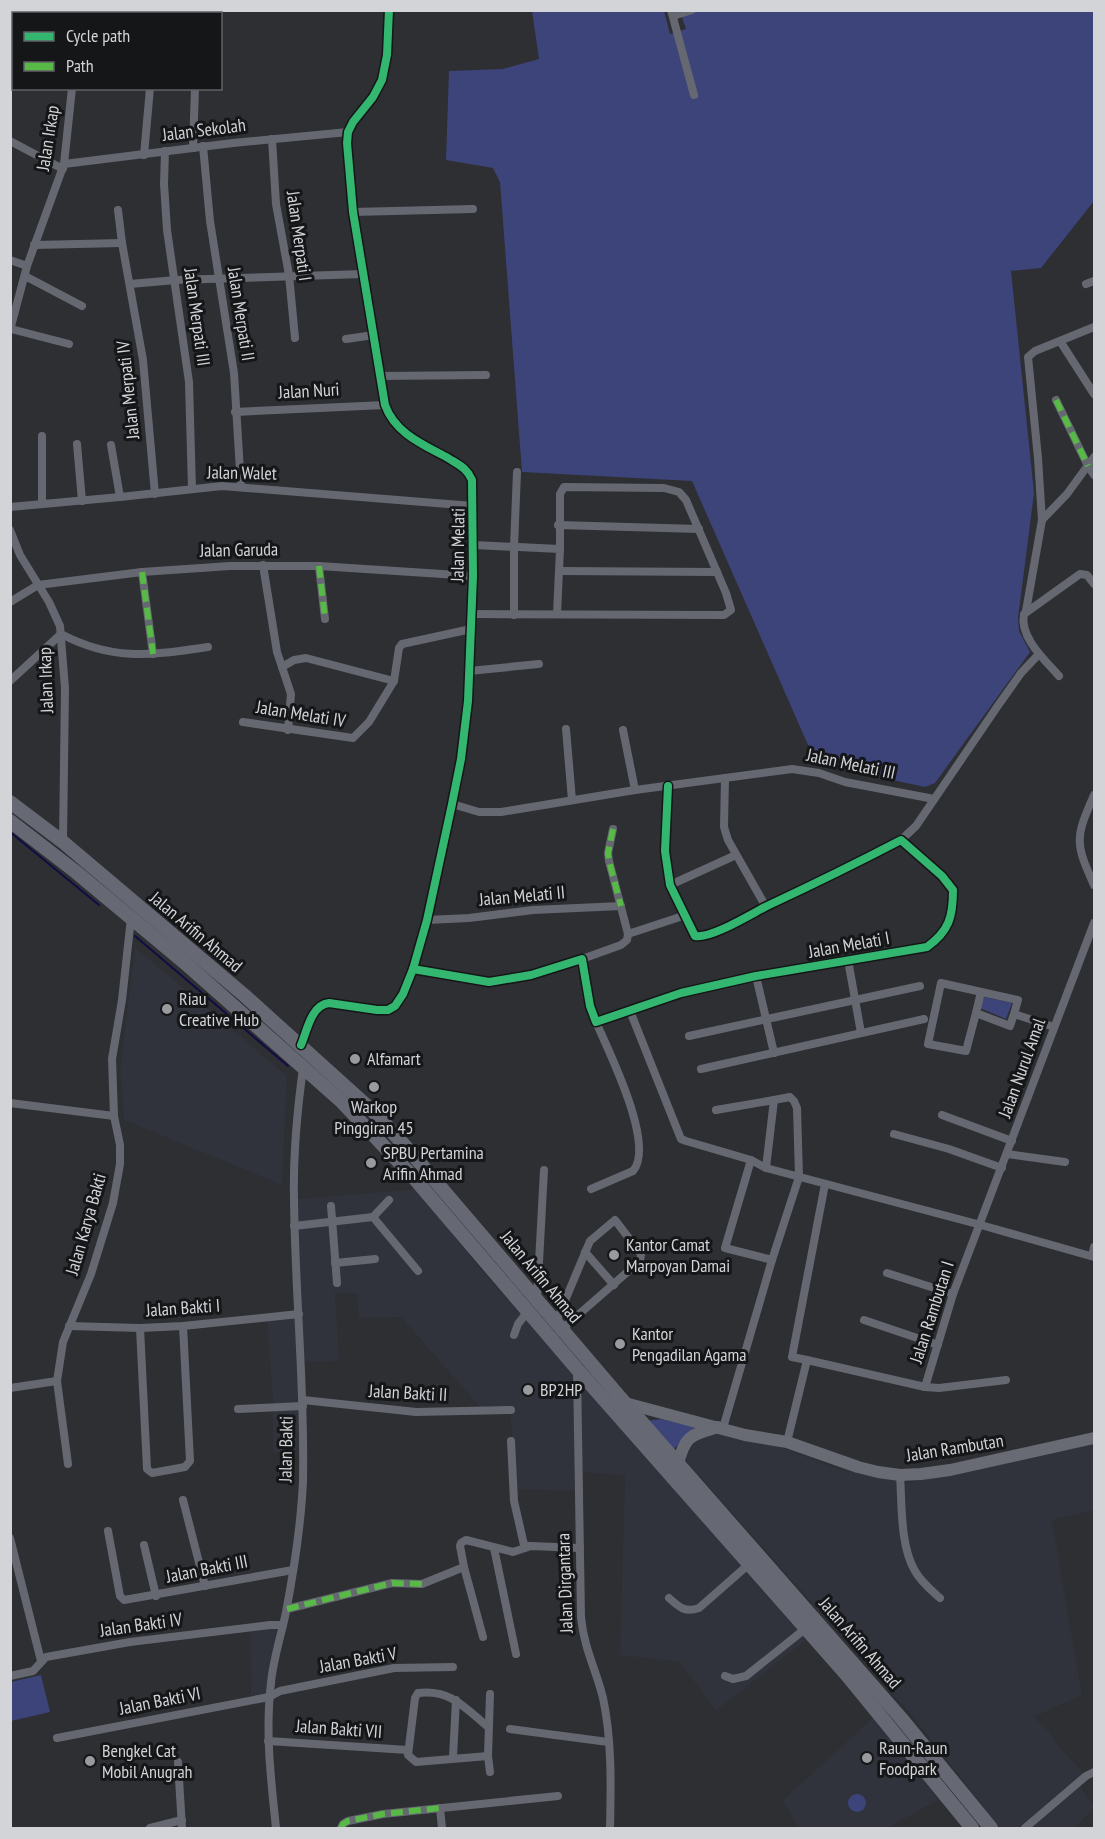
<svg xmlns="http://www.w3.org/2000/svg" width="1105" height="1839" font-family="'PT Sans Narrow',sans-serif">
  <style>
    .built { fill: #30323c }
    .green { fill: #3c447a }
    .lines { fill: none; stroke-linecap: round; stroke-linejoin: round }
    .stream { stroke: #110d44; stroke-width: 2 }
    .minor { stroke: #666871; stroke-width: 8 }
    .secondary { stroke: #686a74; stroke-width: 12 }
    .primary { stroke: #666973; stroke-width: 14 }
    .quiet { stroke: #58b947; stroke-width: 6; stroke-dasharray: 12 6; stroke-linecap: butt }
    .cycleway-casing { stroke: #151618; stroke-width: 11 }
    .cycleway { stroke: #33b770; stroke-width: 8 }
    .poi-dot { fill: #999a9e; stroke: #151618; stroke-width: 2 }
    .labels { text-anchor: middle; stroke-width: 6; stroke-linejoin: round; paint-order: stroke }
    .street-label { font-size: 18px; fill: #d3d4d8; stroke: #151618 }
    .poi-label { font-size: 18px; fill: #d3d4d8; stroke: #151618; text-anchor: start }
  </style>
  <rect width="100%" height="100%" fill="#2d2f32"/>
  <g class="built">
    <path d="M135 947 287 1076 282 1185 124 1120 120 1070Z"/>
    <path d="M418 1189 482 1271 650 1460 806 1640 716 1711 680 1662 620 1655 625 1476 574 1471V1491L515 1489 510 1406 480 1407 401 1317 359 1318 357 1293H335L339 1361 305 1362 296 1199Z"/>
    <path d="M267 1315 295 1319 299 1449 273 1453V1403Z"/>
    <path d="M713 1427 783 1448 836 1468 907 1483 1029 1459 1094 1444V1510L1052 1520 1082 1695 1034 1717 1050 1733 1058 1746 1085 1774 1078 1783 1094 1807 1076 1828H1000L915 1719 688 1463 681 1448Z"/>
    <path d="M278 1628 267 1694 251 1696 250 1630Z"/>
    <path d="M874 1717 938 1800 887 1828H799L782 1801Z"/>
  </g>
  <g class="green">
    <path d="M532 11H664L670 34 686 29 680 11H1094V201L1041 268 1011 271 1034 493 1018 618 1019 631 1030 652 935 783 925 787 818 764 812 754 692 481 522 472 500 182 493 168 446 160 449 71 503 69 539 59Z"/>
    <path d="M984 997 1012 1003 1006 1019 980 1008Z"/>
    <path d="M661 1419 695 1427 674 1449 646 1421Z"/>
    <path d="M41 1675 50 1712 11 1721V1682Z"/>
    <circle cx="857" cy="1803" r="9"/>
  </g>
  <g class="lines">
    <g class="stream">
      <path d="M10 832 99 905"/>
      <path d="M135 936 288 1066"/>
    </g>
    <g class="minor">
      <path d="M671 10 694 95"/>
      <path d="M79 14V10"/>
      <path d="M673 16 692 10"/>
      <path d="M272 139 276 204 289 275 295 338"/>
      <path d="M10 141 63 169"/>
      <path d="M203 146 210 221 234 373 241 487"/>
      <path d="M193 148 195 88"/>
      <path d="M165 151 164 184 167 230 189 382 192 489"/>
      <path d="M144 155 150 88"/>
      <path d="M64 164 233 143 348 132"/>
      <path d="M118 210 122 243 143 360 155 494"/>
      <path d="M353 212 473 209"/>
      <path d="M34 245 122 243"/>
      <path d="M10 260 27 266"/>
      <path d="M25 276 82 306"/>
      <path d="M130 284 176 280 364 274"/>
      <path d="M1086 284 1094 281"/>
      <path d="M11 329 69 344"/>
      <path d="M10 330 27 266 64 164 72 88"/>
      <path d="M346 339 374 335"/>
      <path d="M1060 341 1094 394"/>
      <path d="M380 376 486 375"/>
      <path d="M1056 400 1088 466 1094 475"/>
      <path d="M235 412 385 405"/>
      <path d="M42 436V503"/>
      <path d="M77 444 82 501"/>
      <path d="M111 445 120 497"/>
      <path d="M10 507 120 497 222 486 473 506"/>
      <path d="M1042 520 1038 458 1028 357 1035 351 1094 327"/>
      <path d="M558 525 699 529"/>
      <path d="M10 530 20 555 49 602 60 626 65 688 63 842"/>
      <path d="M473 545 560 549 557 614"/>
      <path d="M263 565 277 652 291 694 288 730"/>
      <path d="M319 566 325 619"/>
      <path d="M559 571 717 572"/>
      <path d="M142 572 153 654"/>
      <path d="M10 602 38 585 142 572 230 566H319L473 576"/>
      <path d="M1026 611 1042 520 1067 494 1094 457"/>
      <path d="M472 614 724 615 731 610 726 593 686 500 679 492 664 488 564 487 560 494V549"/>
      <path d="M514 615V547L517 472"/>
      <path d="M282 667 294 660 306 658 394 681"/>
      <path d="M469 671 539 664"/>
      <path d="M1059 676C1045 660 1019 637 1024 614L1080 574 1087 575 1094 584"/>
      <path d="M10 681 61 634C115 662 151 655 208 647"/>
      <path d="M243 722 353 738 369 722 394 681 399 648 402 644 471 629"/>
      <path d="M566 729 572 800"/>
      <path d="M623 730 635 790"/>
      <path d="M725 778 724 827 728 840 766 907"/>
      <path d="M1094 795C1075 838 1075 843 1094 885"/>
      <path d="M452 804 479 812H501L635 790 792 769 819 773 845 782 934 799"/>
      <path d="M901 840 916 826 997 707 1021 673 1039 654"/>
      <path d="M670 885 736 855"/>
      <path d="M427 920 469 918 533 910 621 906"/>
      <path d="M628 934 683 916"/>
      <path d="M582 959 621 945 627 940 628 934 609 861 608 853 613 829"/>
      <path d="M848 960 861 1033"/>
      <path d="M413 969 489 982 531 975 582 959 590 1006 596 1022 681 993 756 976 927 947C949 931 953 917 953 890L942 876 901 840C857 863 812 885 767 906 751 914 711 939 695 936L670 885 665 851 668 786"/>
      <path d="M756 976 774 1053"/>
      <path d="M630 1011 681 1139 686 1141 751 1160 766 1168 981 1225 1094 1257"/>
      <path d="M976 1013 981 992"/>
      <path d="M1014 1014 1018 1000 941 983 928 1044 966 1051 976 1013 1010 1026 1014 1014 1054 1027"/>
      <path d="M689 1036 920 986"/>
      <path d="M301 1045C307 1031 311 1005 329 1003L377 1010H388L395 1006 403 994 413 969 427 920 452 804 461 759 468 701 473 576 472 480C467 468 459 465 448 458 422 444 395 433 385 405L353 212 347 143 348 132 353 122 373 97 382 80 387 55 389 10"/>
      <path d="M701 1069 924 1019"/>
      <path d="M10 1103 114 1116"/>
      <path d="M716 1110 774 1100"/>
      <path d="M942 1115 1012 1141"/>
      <path d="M894 1134 949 1149 1002 1168"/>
      <path d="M1007 1154 1065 1162"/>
      <path d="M751 1160 725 1248 772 1260"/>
      <path d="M591 1189 633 1171C656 1145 608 1050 596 1022"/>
      <path d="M331 1206 337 1283"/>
      <path d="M373 1217 389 1200"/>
      <path d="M294 1226 373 1217 418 1271"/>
      <path d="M585 1252 614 1285"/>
      <path d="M1092 1256 1094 1247"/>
      <path d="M335 1263 375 1259"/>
      <path d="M887 1273 953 1294"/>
      <path d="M537 1299 544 1170"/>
      <path d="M864 1320 938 1345"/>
      <path d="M556 1322 590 1241 615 1220 641 1254 640 1261 562 1329"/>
      <path d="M69 1326 140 1328 183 1326 299 1314"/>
      <path d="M140 1328 147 1469 152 1473 185 1467 190 1461 183 1326"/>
      <path d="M514 1335 518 1324 528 1311"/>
      <path d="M807 1360 792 1357 825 1184"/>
      <path d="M577 1371 581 1617C584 1649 596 1669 603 1698 612 1740 611 1786 610 1828"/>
      <path d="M925 1387 939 1388 1006 1380"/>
      <path d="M10 1388 57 1381"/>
      <path d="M303 1400 416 1412 511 1410"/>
      <path d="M238 1409 303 1406"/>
      <path d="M723 1428 772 1260 799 1177 797 1108 794 1101 790 1097 774 1100 766 1168"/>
      <path d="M511 1441 514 1501 524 1545 528 1546"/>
      <path d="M787 1442 807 1360 925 1387 953 1294 1094 923"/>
      <path d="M68 1464 57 1381 63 1342 91 1274 113 1203 120 1164V1145L114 1116 112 1059 122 1000 131 918"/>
      <path d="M900 1475C902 1504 900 1546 915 1571 921 1582 931 1590 940 1598"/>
      <path d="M183 1500 205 1586"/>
      <path d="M108 1531 120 1596 124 1600 293 1570"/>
      <path d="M10 1538 41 1661"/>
      <path d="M144 1545 156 1596"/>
      <path d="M494 1548 516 1654"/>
      <path d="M464 1567 483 1637"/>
      <path d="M669 1598C679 1607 685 1613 699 1608L748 1565"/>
      <path d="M287 1609 392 1583 422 1584 464 1567 460 1546 461 1543 466 1540 513 1552 531 1546 580 1548"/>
      <path d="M10 1676 33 1671 46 1657 130 1642 270 1625H283"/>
      <path d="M725 1676 733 1679 746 1676 805 1629"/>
      <path d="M490 1694 488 1756 490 1772"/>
      <path d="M510 1729 608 1742"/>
      <path d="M57 1738 269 1697 280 1691 394 1668 453 1667"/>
      <path d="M268 1741 408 1750"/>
      <path d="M488 1756 416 1762 408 1755 415 1698 418 1693C451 1689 465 1708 488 1727"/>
      <path d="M453 1757 456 1700"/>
      <path d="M178 1762 182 1828"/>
      <path d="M440 1808 442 1828"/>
      <path d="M150 1828 182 1820"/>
      <path d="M276 1828C271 1780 265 1732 271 1683 273 1660 281 1636 286 1612 294 1570 301 1525 303 1481 305 1387 295 1294 294 1199 293 1155 297 1112 303 1068"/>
      <path d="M341 1828 343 1824 348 1821 383 1814 558 1796"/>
      <path d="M1025 1828 1086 1776 1094 1772"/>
    </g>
    <g class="secondary">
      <path d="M625 1403 745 1435 787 1442 858 1467 878 1472 900 1475 921 1474 950 1470 1094 1438"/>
      <path d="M678 1464C685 1435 691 1435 718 1427"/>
    </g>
    <g class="primary">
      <path d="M10 802 63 842 244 995 377 1115 414 1156 618 1395 900 1717 991 1828"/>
      <path d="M10 821 76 872 184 962 341 1101 414 1178 577 1369 846 1674 972 1828"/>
    </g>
    <g class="quiet">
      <path d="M1056 400 1088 466"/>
      <path d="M319 566 325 619"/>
      <path d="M142 572 153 654"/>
      <path d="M613 829 608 853 609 861 621 906"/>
      <path d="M287 1609 392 1583 422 1584"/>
      <path d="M341 1828 343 1824 348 1821 383 1814 440 1808"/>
    </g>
    <defs>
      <g id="cycleway">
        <path d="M413 969 489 982 531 975 582 959 590 1006 596 1022 681 993 756 976 927 947C949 931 953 917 953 890L942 876 901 840C857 863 812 885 767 906 751 914 711 939 695 936L670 885 665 851 668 786"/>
        <path d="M301 1045C307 1031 311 1005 329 1003L377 1010H388L395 1006 403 994 413 969 427 920 452 804 461 759 468 701 473 576 472 480C467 468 459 465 448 458 422 444 395 433 385 405L353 212 347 143 348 132 353 122 373 97 382 80 387 55 389 10"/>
      </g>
    </defs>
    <use href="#cycleway" class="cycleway-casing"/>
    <use href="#cycleway" class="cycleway"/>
  </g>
  <g class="poi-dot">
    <circle cx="167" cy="1009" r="6"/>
    <circle cx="355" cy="1059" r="6"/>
    <circle cx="374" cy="1087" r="6"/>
    <circle cx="371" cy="1163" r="6"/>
    <circle cx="614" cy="1255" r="6"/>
    <circle cx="620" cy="1344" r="6"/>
    <circle cx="528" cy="1390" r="6"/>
    <circle cx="867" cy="1758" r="6"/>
    <circle cx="90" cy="1761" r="6"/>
  </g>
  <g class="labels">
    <g class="street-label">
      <text transform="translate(204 130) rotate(-7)" y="6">Jalan Sekolah</text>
      <text transform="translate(48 138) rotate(-81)" y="6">Jalan Irkap</text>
      <text transform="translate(299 236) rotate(82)" y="6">Jalan Merpati I</text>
      <text transform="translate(241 314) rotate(81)" y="6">Jalan Merpati II</text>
      <text transform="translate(197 317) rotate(82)" y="6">Jalan Merpati III</text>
      <text transform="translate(128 390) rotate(-96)" y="6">Jalan Merpati IV</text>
      <text transform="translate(309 391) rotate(-3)" y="6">Jalan Nuri</text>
      <text transform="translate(242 473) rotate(1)" y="6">Jalan Walet</text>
      <text transform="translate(458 545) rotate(-89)" y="6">Jalan Melati</text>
      <text transform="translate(239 550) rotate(-1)" y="6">Jalan Garuda</text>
      <text transform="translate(46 680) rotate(-92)" y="6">Jalan Irkap</text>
      <text transform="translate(301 714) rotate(9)" y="6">Jalan Melati IV</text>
      <text transform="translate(851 764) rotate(12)" y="6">Jalan Melati III</text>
      <text transform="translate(522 896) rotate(-5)" y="6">Jalan Melati II</text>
      <text transform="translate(196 932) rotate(40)" y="6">Jalan Arifin Ahmad</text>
      <text transform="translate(849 945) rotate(-10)" y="6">Jalan Melati I</text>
      <text transform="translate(1022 1068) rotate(-70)" y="6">Jalan Nurul Amal</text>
      <text transform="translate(86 1224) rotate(-74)" y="6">Jalan Karya Bakti</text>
      <text transform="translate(541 1277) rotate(50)" y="6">Jalan Arifin Ahmad</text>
      <text transform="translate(183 1308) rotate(-4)" y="6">Jalan Bakti I</text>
      <text transform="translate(932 1312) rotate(-72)" y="6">Jalan Rambutan I</text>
      <text transform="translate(408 1393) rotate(3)" y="6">Jalan Bakti II</text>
      <text transform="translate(955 1448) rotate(-9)" y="6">Jalan Rambutan</text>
      <text transform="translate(286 1449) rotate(-89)" y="6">Jalan Bakti</text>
      <text transform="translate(207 1569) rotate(-11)" y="6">Jalan Bakti III</text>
      <text transform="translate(565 1583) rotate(-92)" y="6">Jalan Dirgantara</text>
      <text transform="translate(141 1625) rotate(-8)" y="6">Jalan Bakti IV</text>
      <text transform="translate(860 1643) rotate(49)" y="6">Jalan Arifin Ahmad</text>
      <text transform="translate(358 1660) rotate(-10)" y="6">Jalan Bakti V</text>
      <text transform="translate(160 1701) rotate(-11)" y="6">Jalan Bakti VI</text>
      <text transform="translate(339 1729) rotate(4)" y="6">Jalan Bakti VII</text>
    </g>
    <g class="poi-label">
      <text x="179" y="1005">Riau<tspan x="179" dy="21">Creative Hub</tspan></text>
      <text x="367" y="1065">Alfamart</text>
      <text x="374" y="1113" text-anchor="middle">Warkop<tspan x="374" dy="21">Pinggiran 45</tspan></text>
      <text x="383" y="1159">SPBU Pertamina<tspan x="383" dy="21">Arifin Ahmad</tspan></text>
      <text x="626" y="1251">Kantor Camat<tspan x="626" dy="21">Marpoyan Damai</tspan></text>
      <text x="632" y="1340">Kantor<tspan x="632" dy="21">Pengadilan Agama</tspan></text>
      <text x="540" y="1396">BP2HP</text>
      <text x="879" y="1754">Raun-Raun<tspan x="879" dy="21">Foodpark</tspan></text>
      <text x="102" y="1757">Bengkel Cat<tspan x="102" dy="21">Mobil Anugrah</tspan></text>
    </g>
  </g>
  <rect width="1105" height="1839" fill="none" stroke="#d3d4d8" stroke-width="24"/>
  <rect x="12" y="12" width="210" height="78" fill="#151618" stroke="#616265" stroke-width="1.5"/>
  <rect x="24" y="32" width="30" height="9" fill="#33b770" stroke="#616265" stroke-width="1.5"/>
  <text x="66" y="42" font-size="18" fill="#d3d4d8">Cycle path</text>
  <rect x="24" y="62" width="30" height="9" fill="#58b947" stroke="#616265" stroke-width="1.5"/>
  <text x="66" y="72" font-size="18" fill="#d3d4d8">Path</text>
</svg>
